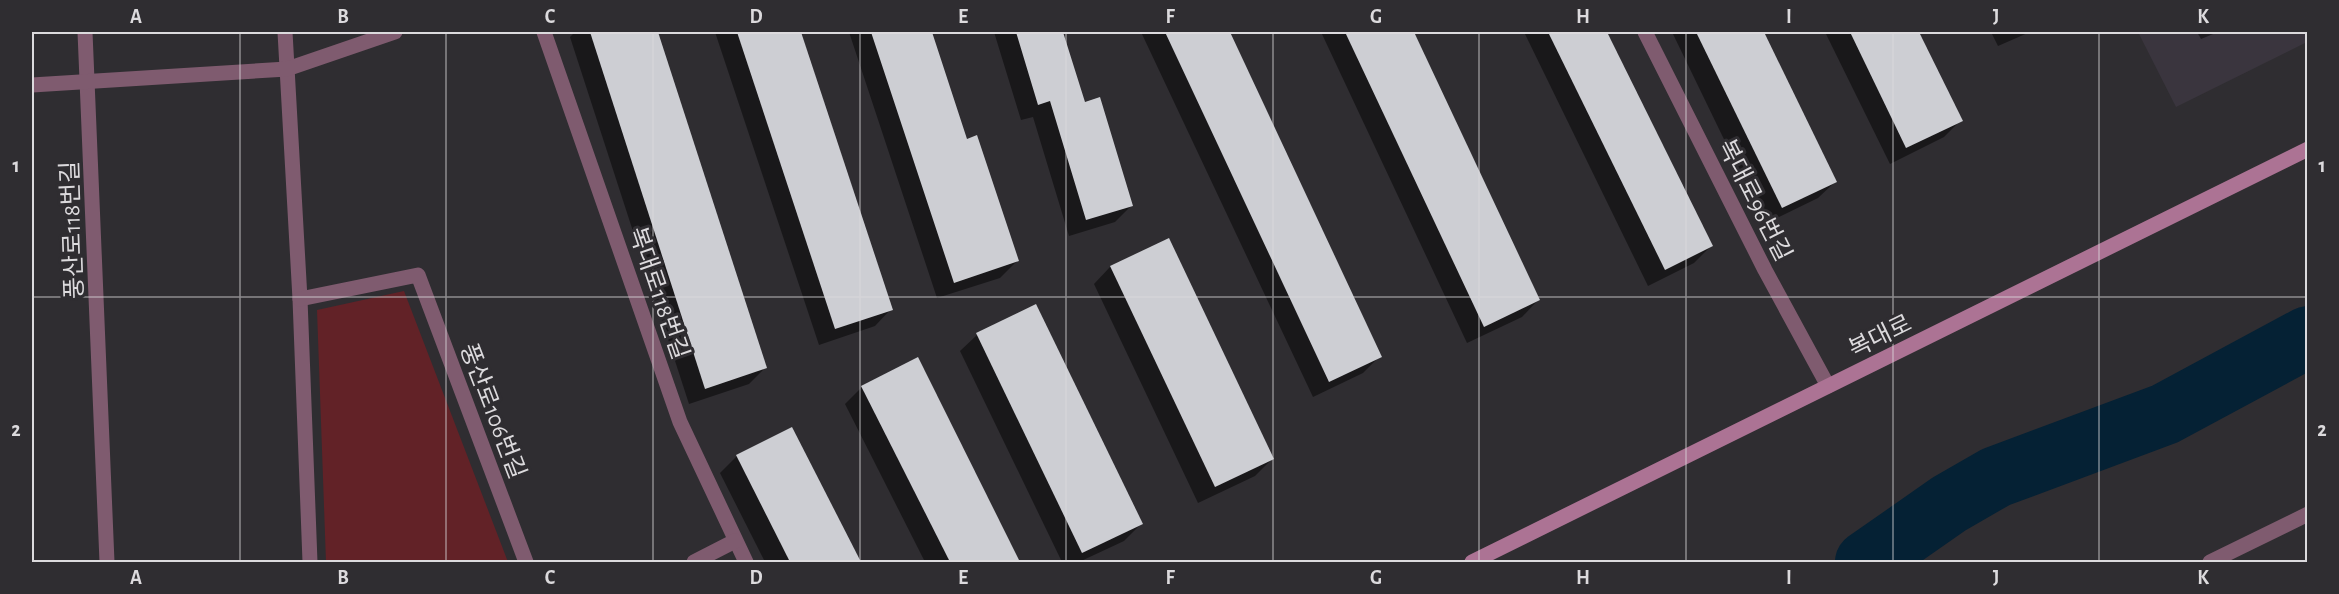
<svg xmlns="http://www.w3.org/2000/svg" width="2339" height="594" font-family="'Alegreya Sans','Noto Sans KR',sans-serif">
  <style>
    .built { fill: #3a353e }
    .green { fill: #622227 }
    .shadow { fill: #0007 }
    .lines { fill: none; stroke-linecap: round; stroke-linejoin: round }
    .river { stroke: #052134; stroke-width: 62 }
    .building { fill: #cdced3 }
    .street { stroke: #7f5b6f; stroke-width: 15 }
    .secondary { stroke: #ac7394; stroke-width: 15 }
    .grid { fill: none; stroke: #dcdadd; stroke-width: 1.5; stroke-opacity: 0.55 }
    .labels { text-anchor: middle; stroke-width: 6; stroke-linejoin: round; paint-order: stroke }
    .street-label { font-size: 24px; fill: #dcdadd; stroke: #2f2d31 }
    .neatline { fill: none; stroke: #dcdadd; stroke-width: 2 }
    .grid-label { font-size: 20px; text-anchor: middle; font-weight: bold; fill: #dcdadd }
  </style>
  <rect width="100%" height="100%" fill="#2f2d31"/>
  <path class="built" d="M2138 32H2307V42L2176 107Z"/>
  <path class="green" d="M404 291 508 562H326L317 310Z"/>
  <g class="shadow">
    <path d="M575 32H657L766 367 749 384 689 404 570 37Z"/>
    <path d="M715 32H799L891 309 875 326 819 345Z"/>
    <path d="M849 32H930L966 141 1017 261 1000 278 937 298Z"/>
    <path d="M994 32H1062L1084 104 1131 206 1115 222 1069 236 1033 117 1021 120Z"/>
    <path d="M1141 32H1228L1380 356 1363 373 1313 397Z"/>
    <path d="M1321 32H1412L1538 300 1522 317 1467 343Z"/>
    <path d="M1524 32H1606L1711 246 1694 263 1648 286Z"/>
    <path d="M1672 32H1762L1835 182 1818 198 1765 224Z"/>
    <path d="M1825 32H1918L1961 120 1944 137 1890 164Z"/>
    <path d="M1991 32H2030L1998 46Z"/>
    <path d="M2197 32H2218L2201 39Z"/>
    <path d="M1168 240 1272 459 1255 476 1198 503 1094 284 1110 267Z"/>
    <path d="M977 335 1141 524 1124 541 1079 562H1062L960 351Z"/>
    <path d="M917 359 1019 562H925L845 404 862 387Z"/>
    <path d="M792 429 859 562H765L720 473 737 456Z"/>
  </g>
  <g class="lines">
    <path class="river" d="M1866 562 1949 504 1996 477 2165 414 2308 337"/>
  </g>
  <g class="building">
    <path d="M590 32H658L767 368 705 389Z"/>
    <path d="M737 32H801L893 310 835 329Z"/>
    <path d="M871 32H932L967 139 977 135 1019 261 954 283Z"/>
    <path d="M1016 32H1063L1085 102 1100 97 1133 206 1086 220 1050 101 1038 105Z"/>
    <path d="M1165 32H1230L1382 357 1329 382Z"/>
    <path d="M1345 32H1414L1540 300 1484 327Z"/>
    <path d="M1548 32H1607L1713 246 1665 270Z"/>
    <path d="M1696 32H1764L1837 182 1782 208Z"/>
    <path d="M1850 32H1919L1963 121 1906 148Z"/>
    <path d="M1169 238 1274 459 1215 487 1110 266Z"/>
    <path d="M1036 304 1143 524 1082 553 976 333Z"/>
    <path d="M918 357 1020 562H950L861 386Z"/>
    <path d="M792 427 861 562H790L736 455Z"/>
  </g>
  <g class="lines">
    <g class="street">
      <path d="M85 32 107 562"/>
      <path d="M285 32 300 299 310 562"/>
      <path d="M544 32 680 422 746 562"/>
      <path d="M1645 32 1765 270 1828 386"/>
      <path d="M32 85 287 69 395 32"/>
      <path d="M300 299 418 275 526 562"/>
      <path d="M694 562 735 541"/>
      <path d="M2210 562 2308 514"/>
    </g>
    <path class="secondary" d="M1472 562 2308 149"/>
  </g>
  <path class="grid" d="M240 32V562M446 32V562M653 32V562M860 32V562M1066 32V562M1273 32V562M1479 32V562M1686 32V562M1893 32V562M2099 32V562M32 297H2308"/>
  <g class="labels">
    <g class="street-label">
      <text transform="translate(1755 200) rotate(63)" y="8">복대로96번길</text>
      <text transform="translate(72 230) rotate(-92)" y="8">풍산로118번길</text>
      <text transform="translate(659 293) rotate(71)" y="8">복대로118번길</text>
      <text transform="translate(1880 336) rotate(-26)" y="8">복대로</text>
      <text transform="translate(493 411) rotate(69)" y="8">풍산로106번길</text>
    </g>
  </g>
  <rect width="2339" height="594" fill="none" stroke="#2f2d31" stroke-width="66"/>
  <rect x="33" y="33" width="2273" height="528" class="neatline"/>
  <g class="grid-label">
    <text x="136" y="23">A</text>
    <text x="343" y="23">B</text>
    <text x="550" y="23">C</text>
    <text x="756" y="23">D</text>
    <text x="963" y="23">E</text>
    <text x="1170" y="23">F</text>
    <text x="1376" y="23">G</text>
    <text x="1583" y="23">H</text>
    <text x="1789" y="23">I</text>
    <text x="1996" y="23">J</text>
    <text x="2203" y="23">K</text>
    <text x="16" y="172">1</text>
    <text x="2322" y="172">1</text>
    <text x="16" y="436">2</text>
    <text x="2322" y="436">2</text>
    <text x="136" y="584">A</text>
    <text x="343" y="584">B</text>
    <text x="550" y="584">C</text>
    <text x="756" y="584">D</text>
    <text x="963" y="584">E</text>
    <text x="1170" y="584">F</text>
    <text x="1376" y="584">G</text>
    <text x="1583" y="584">H</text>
    <text x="1789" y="584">I</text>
    <text x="1996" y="584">J</text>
    <text x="2203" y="584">K</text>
  </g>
</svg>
